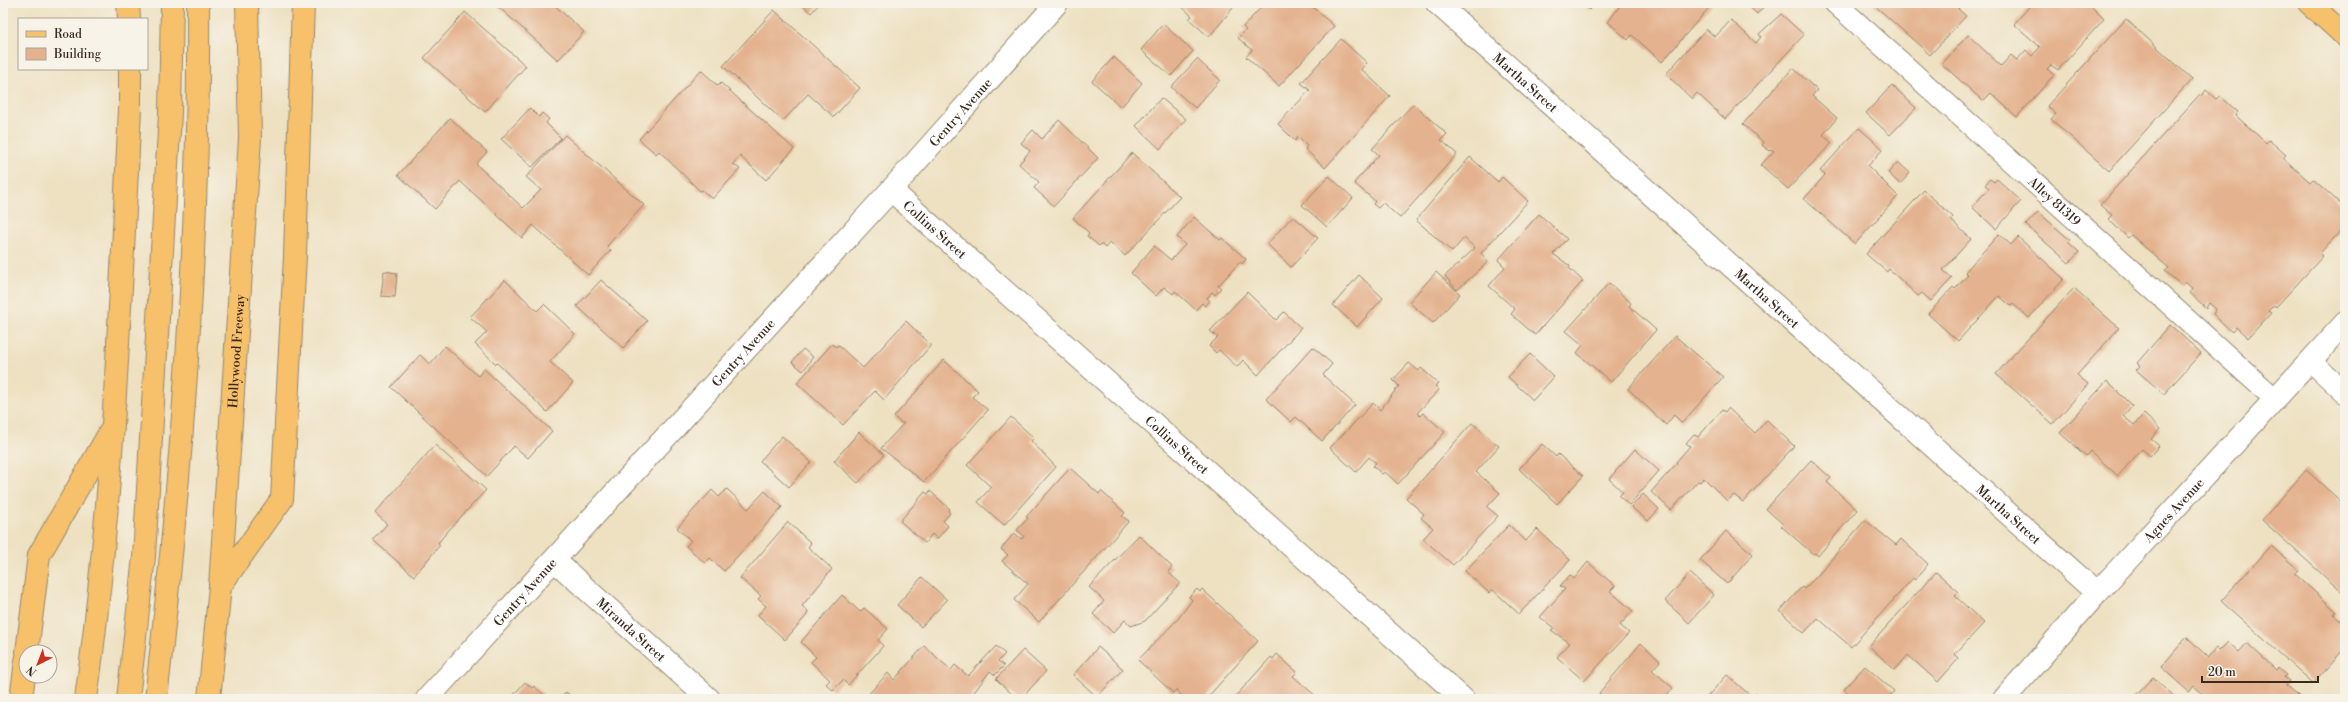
<svg xmlns="http://www.w3.org/2000/svg" width="2348" height="702" font-family="'Libre Bodoni',serif">
  <style>
    .building { fill: #e4b28e }
    .lines { fill: none; stroke-linecap: round; stroke-linejoin: round }
    .lane-casing { stroke: #948670; stroke-width: 23 }
    .street-casing { stroke: #948670; stroke-width: 24 }
    .primary-casing { stroke: #948670; stroke-width: 24 }
    .highway-casing { stroke: #948670; stroke-width: 24 }
    .lane { stroke: #fff; stroke-width: 21 }
    .street { stroke: #fff; stroke-width: 22 }
    .primary { stroke: #f6c16b; stroke-width: 22 }
    .highway { stroke: #f6c16b; stroke-width: 22 }
    .labels { text-anchor: middle; stroke-width: 4; stroke-linejoin: round; paint-order: stroke }
    .street-label { font-size: 13px; fill: #3b2a1e; stroke: #f7f3e8 }
  </style>
  <rect width="100%" height="100%" fill="#f7f3e8"/>
  <filter id="ink" filterUnits="userSpaceOnUse"><feTurbulence type="fractalNoise" baseFrequency=".025" numOctaves="2"/><feDisplacementMap in="SourceGraphic" scale="8" xChannelSelector="R" yChannelSelector="G"/><feConvolveMatrix kernelMatrix="1 2 1 2 8 2 1 2 1" color-interpolation-filters="sRGB"/></filter>
  <filter id="wash" filterUnits="userSpaceOnUse"><feTurbulence type="fractalNoise" baseFrequency=".012" numOctaves="4" result="noise"/><feDisplacementMap in="SourceGraphic" scale="16" xChannelSelector="R" yChannelSelector="G"/><feGaussianBlur stdDeviation="0.9" result="paint"/><feColorMatrix in="noise" values="0 0 0 0 0 0 0 0 0 0 0 0 0 0 0 0 0 1.4 0 .05"/><feComposite in="paint" operator="in"/></filter>
  <g filter="url(#wash)">
    <rect width="100%" height="100%" fill="#eee1c2"/>
    <g id="blocks">
      <g class="building">
        <path d="M494 3H552L584 32 558 60Z"/>
        <path d="M800 3H820L811 13Z"/>
        <path d="M1178 3H1237L1209 37 1189 19 1192 16Z"/>
        <path d="M1265 3H1308L1334 26 1279 86 1246 57 1252 50 1238 38 1246 30 1243 27Z"/>
        <path d="M1581 3H1596L1589 10Z"/>
        <path d="M1622 3H1713L1662 62 1632 35 1628 40 1608 22Z"/>
        <path d="M1745 3H1767L1757 14Z"/>
        <path d="M1872 3H1963L1958 9 1966 16 1930 55Z"/>
        <path d="M2025 3H2093L2091 6 2104 19 2058 70 2051 65 2047 69 2054 75 2017 117 1991 93 1983 101 1942 64 1968 35 2001 66 2011 55 2017 60 2026 50 2032 56 2040 47 2014 24 2029 7Z"/>
        <path d="M774 10 860 88 834 117 808 94 783 121 723 66Z"/>
        <path d="M465 12 526 66 485 112 424 58Z"/>
        <path d="M1781 14 1804 35 1725 119 1697 93 1692 99 1666 74 1706 29 1715 37 1731 20 1756 43 1761 37 1759 34Z"/>
        <path d="M2126 19 2192 79 2109 171 2051 119 2056 114 2047 106Z"/>
        <path d="M1163 24 1193 51 1171 76 1141 50Z"/>
        <path d="M1341 39 1367 63 1361 69 1390 96 1325 168 1305 149 1307 146 1298 137 1295 141 1278 124 1310 90 1301 83Z"/>
        <path d="M1114 57 1142 83 1121 107 1092 81Z"/>
        <path d="M1197 59 1220 80 1195 108 1171 87Z"/>
        <path d="M1793 68 1817 90 1812 96 1837 118 1823 135 1832 143 1788 189 1761 165 1774 151 1771 149 1769 151 1762 145 1764 143 1743 124Z"/>
        <path d="M701 70 718 86 721 83 794 149 766 180 740 156 733 164 740 169 712 199 702 190 700 191 659 151 656 154 639 139Z"/>
        <path d="M1892 85 1916 108 1890 135 1866 113Z"/>
        <path d="M2206 90 2216 99 2220 96 2238 112 2235 115 2266 143 2269 140 2286 155 2283 158 2310 182 2313 179 2344 207 2342 210 2345 213V226L2320 253 2323 256 2276 307 2274 305 2268 311 2271 313 2248 338 2236 327 2232 332 2213 314 2216 309 2209 303 2206 308 2190 293 2193 289 2185 282 2182 286 2165 271 2169 268 2131 235 2128 238 2108 219 2112 215 2100 205 2200 94 2202 96Z"/>
        <path d="M1161 98 1186 119 1160 149 1136 126Z"/>
        <path d="M1413 104 1447 134 1441 140 1457 154 1400 218 1383 203 1378 208 1373 204 1375 201 1354 183 1379 155 1372 149Z"/>
        <path d="M530 108 539 117 542 113 549 119 546 123 561 138 532 167 501 139Z"/>
        <path d="M450 118 487 152 476 164 523 208 541 190 526 177 565 135 644 205 607 246 611 250 588 275 533 225 522 238 460 181 435 209 398 175Z"/>
        <path d="M1059 120 1098 158 1054 206 1034 188 1039 182 1019 164 1030 151 1021 143 1033 130 1042 139Z"/>
        <path d="M1859 128 1883 149 1868 166 1898 196 1855 244 1804 199 1825 175 1820 171Z"/>
        <path d="M1132 153 1180 197 1125 256 1110 242 1105 248 1101 244 1099 246 1087 236 1089 233 1073 218Z"/>
        <path d="M1470 157 1498 182 1502 177 1528 201 1481 253 1488 262 1457 290 1445 276 1475 248 1464 238 1452 252 1416 220Z"/>
        <path d="M1898 162 1910 173 1900 184 1888 173Z"/>
        <path d="M1329 176 1353 198 1327 227 1302 205Z"/>
        <path d="M1990 179 1994 182 1997 179 2021 201 1996 229 1972 207 1989 188 1985 185Z"/>
        <path d="M1924 190 1953 217 1951 220 1971 239 1943 270 1952 278 1931 301 1922 293 1918 296 1889 269 1887 272 1866 254Z"/>
        <path d="M2038 212 2070 240 2068 242 2079 252 2069 263 2026 225Z"/>
        <path d="M1539 214 1567 239 1553 254 1570 266 1569 268 1583 281 1535 335 1511 314 1515 309 1489 286 1505 267 1498 260Z"/>
        <path d="M1293 216 1318 238 1291 267 1267 244Z"/>
        <path d="M1194 217 1220 240 1222 238 1246 259 1242 264 1240 262 1218 286 1221 288 1215 295 1212 292 1207 298 1210 301 1205 306 1202 303 1196 310 1175 291 1173 294 1164 287 1156 296 1131 273 1154 246 1171 260 1185 245 1177 237Z"/>
        <path d="M1999 234 2011 245 2018 237 2064 279 2029 318 2013 304 2011 306 1999 296 1958 341 1928 314 1953 287 1955 289 1968 275 1965 272Z"/>
        <path d="M384 271 397 273 395 297 381 296Z"/>
        <path d="M1436 272 1460 294 1433 323 1409 302Z"/>
        <path d="M1359 275 1383 298 1357 327 1333 305Z"/>
        <path d="M505 280 537 311 544 304 575 334 550 362 573 383 547 412 497 363 496 364 475 344 487 332 470 317Z"/>
        <path d="M601 280 647 321 623 348 577 306Z"/>
        <path d="M1609 283 1631 303 1629 306 1656 330 1611 382 1577 353 1583 345 1566 331Z"/>
        <path d="M2074 288 2119 328 2077 375 2088 384 2053 424 1996 374Z"/>
        <path d="M1247 292 1276 320 1284 312 1301 328 1258 375 1243 360 1237 367 1219 350 1216 353 1209 346 1218 337 1210 331Z"/>
        <path d="M906 321 931 345 884 400 875 391 843 425 797 383 832 344 836 347 838 345 863 368Z"/>
        <path d="M2170 325 2201 353 2164 394 2136 370 2140 366 2137 363Z"/>
        <path d="M1675 336 1723 377 1682 423 1674 415 1666 425 1628 389Z"/>
        <path d="M445 346 478 376 484 369 552 431 528 458 514 446 487 476 391 387 420 355 430 364Z"/>
        <path d="M1313 347 1332 364 1323 375 1355 405 1322 441 1296 417 1291 422 1266 399Z"/>
        <path d="M803 349 813 357 803 371 792 362Z"/>
        <path d="M1530 354 1554 377 1533 400 1508 377Z"/>
        <path d="M944 360 978 391 972 397 988 410 924 482 881 448 904 423H901L894 417Z"/>
        <path d="M1409 363 1419 371 1421 368 1438 383 1435 386 1439 390 1417 413 1420 416 1423 413 1445 432 1398 484 1385 472 1382 474 1373 466 1376 463 1369 457 1356 472 1330 448 1373 403 1380 410 1399 386 1393 380Z"/>
        <path d="M2107 381 2132 406 2123 416 2134 425 2144 414 2160 429 2151 439 2159 446 2150 456 2142 449 2118 476 2090 451 2086 456 2060 433Z"/>
        <path d="M1728 408 1755 433 1767 420 1794 446 1743 502 1734 495 1727 501 1704 478 1700 482 1698 481 1671 510 1651 492 1677 463 1676 462 1690 446 1686 443 1694 434 1698 437 1722 410 1725 412Z"/>
        <path d="M1011 417 1034 438 1031 441 1056 467 1004 525 978 502 991 487 967 465Z"/>
        <path d="M1472 423 1499 446 1476 472 1500 493 1487 507 1498 516 1453 565 1423 539 1433 528 1421 518 1424 514 1406 498Z"/>
        <path d="M859 432 884 455 858 483 834 461Z"/>
        <path d="M782 436 811 462 789 487 760 461Z"/>
        <path d="M1542 444 1556 457 1558 454 1583 476 1557 504 1519 469Z"/>
        <path d="M435 445 486 490 447 532 438 543 440 545 414 576 373 540 387 524 375 513Z"/>
        <path d="M1635 449 1659 471 1629 505 1619 496 1623 492 1609 479Z"/>
        <path d="M1811 460 1831 478 1827 482 1857 510 1818 556 1815 553 1813 554 1781 526 1783 524 1766 509Z"/>
        <path d="M1070 468 1099 494 1101 491 1125 513 1122 516 1129 521 1039 622 1014 600 1028 584 1002 561 1008 555 1001 549 1014 533 1022 539 1024 536 1017 530 1028 518 1026 517Z"/>
        <path d="M2306 470 2345 505V595L2262 520Z"/>
        <path d="M727 489 748 509 765 491 782 507 724 571 710 558 705 563 686 546 691 541 677 528 712 490 719 497Z"/>
        <path d="M930 491 950 509 948 511 950 513 943 521 948 526 937 539 932 534 925 543 900 521 925 492 928 494Z"/>
        <path d="M1643 494 1659 509 1648 521 1631 507Z"/>
        <path d="M1865 520 1896 545 1901 539 1928 564 1915 580 1913 578 1851 647 1818 618 1804 633 1780 611 1802 587 1804 589 1818 575Z"/>
        <path d="M788 522 811 543 808 547 832 569 802 606 808 611 807 615 785 640 758 615 766 606 758 599 761 596 740 578Z"/>
        <path d="M1509 525 1526 541 1537 529 1570 560 1519 614 1493 590 1489 593 1465 571Z"/>
        <path d="M1726 531 1753 554 1727 584 1700 560Z"/>
        <path d="M1139 535 1172 567 1168 572 1180 583 1145 621 1131 626 1125 620 1113 633 1093 614 1104 601 1089 587Z"/>
        <path d="M2271 546 2299 570 2295 574 2337 612 2334 615 2345 625V648L2313 683 2221 601Z"/>
        <path d="M1588 562 1615 586 1610 591 1633 611 1620 625 1629 633 1584 681 1557 657 1570 643 1551 630 1554 628 1540 617 1565 589 1560 586 1570 575 1574 579Z"/>
        <path d="M1936 572 1959 592 1955 596 1984 623 1955 654 1959 658 1938 682 1908 655 1895 670 1869 646Z"/>
        <path d="M1690 573 1714 595 1689 623 1665 601Z"/>
        <path d="M922 577 947 600 921 627 897 605Z"/>
        <path d="M1197 589 1200 592 1202 589 1258 641 1206 699H1185L1176 690 1173 693 1138 660 1178 619 1192 600 1189 597Z"/>
        <path d="M842 595 860 612 864 608 888 629 878 640 883 646 848 685 843 680 833 690 826 684 830 680 811 662 816 657 801 642Z"/>
        <path d="M2187 637 2208 657 2216 648 2219 651 2228 642 2239 652 2247 643 2276 670 2278 668 2286 675 2284 677 2289 681 2286 685 2303 699H2209L2194 686 2189 692 2161 667Z"/>
        <path d="M1641 643 1660 661 1652 670 1673 688 1666 697 1669 699H1606L1599 693Z"/>
        <path d="M924 646 951 670 955 665 968 676 996 646 1005 654 998 661 1004 666 995 675 990 671 969 699H864L888 673 894 680Z"/>
        <path d="M1098 647 1123 669 1097 697 1073 675Z"/>
        <path d="M1023 650 1046 671 1021 699H1017L996 679Z"/>
        <path d="M1277 654 1297 672 1293 676 1319 699H1233L1271 657 1273 659Z"/>
        <path d="M1865 666 1894 691 1887 699H1854L1844 689Z"/>
        <path d="M1727 675 1752 697 1756 693 1763 699H1705Z"/>
        <path d="M2153 677 2177 699H2132Z"/>
        <path d="M525 682 532 688 534 686 547 698 510 699Z"/>
        <path d="M566 692 574 699H560Z"/>
      </g>
    </g>
  </g>
  <g filter="url(#ink)">
    <use href="#blocks" fill-opacity="0" stroke="#948670" stroke-width="1"/>
    <g class="lines">
      <defs>
        <g id="lane">
          <path id="s1" d="M1835 3 2275 399"/>
          <path d="M2311 361 2345 393"/>
        </g>
        <g id="street">
          <path id="s2" d="M1437 3 2097 593"/>
          <path id="s3" d="M891 190 1463 699"/>
          <path id="s4" d="M554 560 709 699"/>
          <path id="s5" d="M427 699 891 190 1057 3"/>
          <path id="s6" d="M2004 699 2097 593 2345 323"/>
        </g>
        <path id="primary" d="M2309 3 2345 36"/>
        <g id="highway">
          <path d="M128 3 129 19"/>
          <path d="M220 586 282 499 295 256 303 3"/>
          <path d="M27 652 39 555 110 432"/>
          <path d="M21 699 26 661"/>
          <path d="M86 699C113 503 120 306 130 109V69"/>
          <path d="M128 699 144 557 170 114 172 3"/>
          <path d="M156 699C182 468 200 236 198 3"/>
          <path id="s7" d="M209 699 220 586 250 138 247 3"/>
        </g>
      </defs>
      <use href="#lane" class="lane-casing"/>
      <use href="#street" class="street-casing"/>
      <use href="#primary" class="primary-casing"/>
      <use href="#highway" class="highway-casing"/>
      <use href="#lane" class="lane"/>
      <use href="#street" class="street"/>
      <use href="#primary" class="primary"/>
      <use href="#highway" class="highway"/>
    </g>
  </g>
  <g class="labels">
    <g class="street-label">
      <text dy="5" stroke="none"><textPath href="#s2" startOffset="119">Martha Street</textPath></text>
      <text dy="5" stroke="none"><textPath href="#s5" startOffset="793">Gentry Avenue</textPath></text>
      <text dy="5" stroke="none"><textPath href="#s1" startOffset="296">Alley 81319</textPath></text>
      <text dy="5" stroke="none"><textPath href="#s3" startOffset="59">Collins Street</textPath></text>
      <text dy="5" stroke="none"><textPath href="#s2" startOffset="443">Martha Street</textPath></text>
      <text dy="5" stroke="none"><textPath href="#s7" startOffset="349">Hollywood Freeway</textPath></text>
      <text dy="5" stroke="none"><textPath href="#s5" startOffset="469">Gentry Avenue</textPath></text>
      <text dy="5" stroke="none"><textPath href="#s3" startOffset="383">Collins Street</textPath></text>
      <text dy="5" stroke="none"><textPath href="#s6" startOffset="254">Agnes Avenue</textPath></text>
      <text dy="5" stroke="none"><textPath href="#s2" startOffset="767">Martha Street</textPath></text>
      <text dy="5" stroke="none"><textPath href="#s5" startOffset="145">Gentry Avenue</textPath></text>
      <text dy="5" stroke="none"><textPath href="#s4" startOffset="104">Miranda Street</textPath></text>
    </g>
  </g>
  <rect width="2348" height="702" fill="none" stroke="#f7f3e8" stroke-width="16"/>
  <rect x="18" y="18" width="130" height="52" fill="#f7f3e8" stroke="#aca397"/>
  <rect x="26" y="31" width="20" height="6" fill="#f6c16b" stroke="#aca397"/>
  <text x="54" y="38" font-size="12" fill="#3b2a1e">Road</text>
  <rect x="26" y="48" width="20" height="12" fill="#e4b28e" stroke="#aca397"/>
  <text x="54" y="58" font-size="12" fill="#3b2a1e">Building</text>
  <g transform="translate(38 664) rotate(222)"><circle r="19" fill="#f7f3e8" stroke="#aca397"/>
  <path d="M0-3L7 15L0 10L-7 15Z" fill="#c8321e"/>
  <text y="-6" font-size="11" font-weight="bold" text-anchor="middle" fill="#3b2a1e">N</text>
  </g>
  <path d="M2202 676v6h116v-6" fill="none" stroke="#3b2a1e" stroke-width="2"/>
  <text x="2208" y="676" font-size="12" fill="#3b2a1e" stroke="#f7f3e8" stroke-width="3" paint-order="stroke">20 m</text>
</svg>
